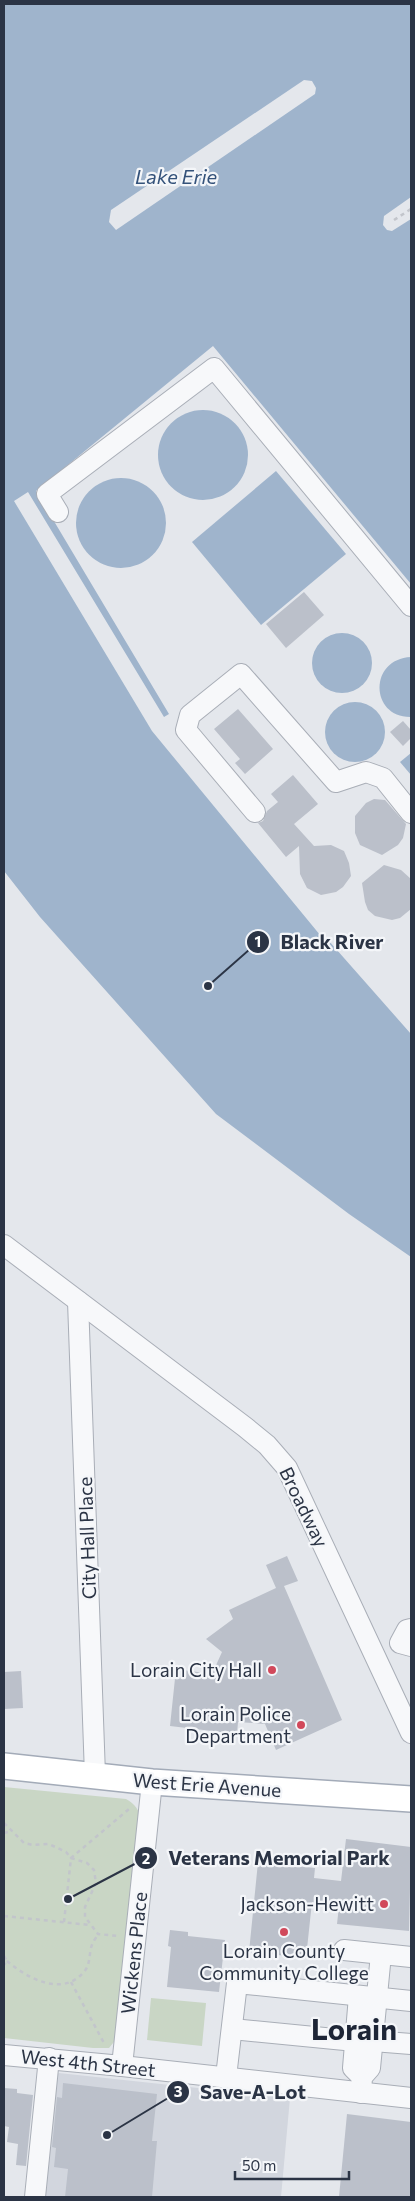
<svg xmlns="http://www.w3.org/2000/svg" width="415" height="2201" font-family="Commissioner,sans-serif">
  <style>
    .built { fill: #d2d6de }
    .green { fill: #c9d6c5 }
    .water { fill: #9fb4cc }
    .pier { fill: #e4e7ec }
    .building { fill: #bbc0ca }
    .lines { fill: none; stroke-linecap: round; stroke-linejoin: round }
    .minor-casing { stroke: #a9aeb7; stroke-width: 22 }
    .major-casing { stroke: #a3abb8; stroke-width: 28 }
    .path { stroke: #c2c5cb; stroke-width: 2.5; stroke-dasharray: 4 4; stroke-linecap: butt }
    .minor { stroke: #f7f8fa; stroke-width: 20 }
    .major { stroke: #fff; stroke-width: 25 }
    .poi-dot { fill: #d1495b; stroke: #f4f6f9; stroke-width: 2 }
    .labels { text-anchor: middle; stroke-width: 4.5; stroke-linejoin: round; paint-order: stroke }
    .street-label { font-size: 19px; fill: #2b3445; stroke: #f4f6f9 }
    .poi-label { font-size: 19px; fill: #2b3445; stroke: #f4f6f9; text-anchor: end }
    .water-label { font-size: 20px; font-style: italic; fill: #34527a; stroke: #f4f6f9 }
    .town-label { font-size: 29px; font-weight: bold; fill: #1d2536; stroke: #f4f6f9 }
    .leader { fill: none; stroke: #2b3445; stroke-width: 2 }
    .callout-dot { fill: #2b3445; stroke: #f4f6f9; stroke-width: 2 }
    .mark-label { font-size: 15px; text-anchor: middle; font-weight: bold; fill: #fff }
    .callout-label { font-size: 20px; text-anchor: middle; font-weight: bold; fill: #2b3445; stroke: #f4f6f9; stroke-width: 4.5; stroke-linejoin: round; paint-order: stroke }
  </style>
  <rect width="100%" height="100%" fill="#e4e7ec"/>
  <path class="built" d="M59 2073 290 2098 281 2197H38L55 2076Z"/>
  <g class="green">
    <path d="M4 1787 126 1799C133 1803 137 1807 140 1815L118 2037 109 2048H93L4 2038Z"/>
    <path d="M151 1998 206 2003 202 2046 147 2040Z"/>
  </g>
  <g class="water">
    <path d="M4 4H411V584L213 346 36 491 169 714 164 717 28 492 14 501 152 731 325 941H329L411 1034V1257L349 1214 216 1114 40 917 4 871Z"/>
    <circle cx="203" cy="455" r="45"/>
    <path d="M276 471 346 554 261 625 192 542Z"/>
    <circle cx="121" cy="523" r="45"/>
    <circle cx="342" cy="663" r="30"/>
    <path d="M411 657V717C370 718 368 659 411 657Z"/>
    <circle cx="355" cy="732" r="30"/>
    <path d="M411 753V775L400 762Z"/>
  </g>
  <g class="pier">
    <path d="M304 80 312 81 316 88 315 94 116 230 109 222 111 210Z"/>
    <path d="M411 197V219L392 231 387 230 383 225 384 216Z"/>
  </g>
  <g class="building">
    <path d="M304 592 324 615 286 648 266 624Z"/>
    <path d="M238 709 273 749 245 774 235 763 240 759 214 729Z"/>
    <path d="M403 721 411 730V738L403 746 390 732Z"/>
    <path d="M293 775 318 804 294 824 314 846 331 845 344 851 349 863 351 876 343 887 336 892 321 895 307 888 300 874 299 846 286 857 258 823 263 821 267 811 278 802 271 794Z"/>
    <path d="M374 799 385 800 406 824 403 838 398 845 382 855 360 845 355 833V816L366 803Z"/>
    <path d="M384 865 401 870 411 879V909L400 918 392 920 375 916 368 910 365 902 362 883Z"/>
    <path d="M287 1556 298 1581 284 1586 342 1720 276 1750 265 1724 238 1722 237 1734 170 1726 176 1669 212 1674 222 1652 206 1639 233 1619 229 1610 276 1588 266 1565Z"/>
    <path d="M21 1671 23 1708 4 1709V1672Z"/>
    <path d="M346 1839 411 1847 409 1931 337 1924 339 1906 312 1902 306 1958 249 1952 258 1862 315 1868 314 1878 341 1881Z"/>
    <path d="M170 1930 188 1932V1936L225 1940 219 1992 167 1987 171 1947 168 1946Z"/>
    <path d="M63 2083 157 2094 152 2141H157L152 2197H65L68 2169 54 2167 56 2148 52 2147 57 2097 62 2098Z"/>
    <path d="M4 2088 17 2089V2093L33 2095 26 2166 16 2165 18 2144 7 2142 9 2127 4 2126Z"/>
    <path d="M347 2114 411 2122V2197H339Z"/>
  </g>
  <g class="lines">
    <defs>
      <g id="minor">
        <path d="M58 512 47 494 214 368 411 606"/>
        <path d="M255 812 186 730 190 715 241 674 336 782 366 772 383 778 411 813"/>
        <path d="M4 1245 245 1427 267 1445 287 1468 411 1733"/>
        <path d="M78 1301 95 1775"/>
        <path d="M411 1629 407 1630 400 1643 411 1646"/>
        <path d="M344 1950 411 1957"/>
        <path d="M359 1996 353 2068 362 2077"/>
        <path d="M232 2029 355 2041"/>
        <path d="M373 2041 411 2044"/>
        <path d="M4 2055 122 2066 411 2098"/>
        <path d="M122 2066 152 1782"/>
        <path d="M226 2077 237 1983 411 2001"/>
        <path d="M361 2093 362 2077 370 2068 381 1954"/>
        <path d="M35 2197 49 2058"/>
      </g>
      <path id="major" d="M4 1766 152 1782 411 1799"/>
    </defs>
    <use href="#minor" class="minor-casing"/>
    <use href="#major" class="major-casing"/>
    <g class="path">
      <path d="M394 220 411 209"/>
      <path d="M4 1823 24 1843 33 1845 49 1844 66 1852 71 1858 87 1863 94 1870 96 1883 85 1907V1917L98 1934 118 1936"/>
      <path d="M4 1833 12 1831"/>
      <path d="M4 1916 90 1925"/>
      <path d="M64 1922 71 1858 129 1809"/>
      <path d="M4 1956 7 1961 4 1965"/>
      <path d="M7 1961C27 1978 61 1997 83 1973 90 1966 89 1957 91 1948 92 1943 96 1938 98 1934"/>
      <path d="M71 1982 104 2043"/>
    </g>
    <use href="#minor" class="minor"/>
    <use href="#major" class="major"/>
  </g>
  <g class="poi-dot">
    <circle cx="272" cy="1670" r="5"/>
    <circle cx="301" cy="1725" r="5"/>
    <circle cx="384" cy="1904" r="5"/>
    <circle cx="284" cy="1932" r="5"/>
  </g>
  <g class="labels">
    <g class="street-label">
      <text transform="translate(304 1507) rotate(64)" y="7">Broadway</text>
      <text transform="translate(87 1538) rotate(-92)" y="7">City Hall Place</text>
      <text transform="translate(207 1785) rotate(4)" y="7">West Erie Avenue</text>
      <text transform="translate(134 1953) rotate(-84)" y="7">Wickens Place</text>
      <text transform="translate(88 2063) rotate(6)" y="7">West 4th Street</text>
    </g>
    <g class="poi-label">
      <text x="262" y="1677">Lorain City Hall</text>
      <text x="291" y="1721">Lorain Police<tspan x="291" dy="22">Department</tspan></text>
      <text x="374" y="1911">Jackson-Hewitt</text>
      <text x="284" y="1958" text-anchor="middle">Lorain County<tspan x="284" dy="22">Community College</tspan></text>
    </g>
    <g class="water-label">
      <text x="176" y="184">Lake Erie</text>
    </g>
    <g class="town-label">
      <text x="354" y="2040">Lorain</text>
    </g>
  </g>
  <path class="leader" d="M208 986L258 942M68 1899L146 1858M107 2135L178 2092"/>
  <g class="callout-dot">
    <circle cx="208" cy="986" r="5"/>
    <circle cx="68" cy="1899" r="5"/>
    <circle cx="107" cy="2135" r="5"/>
    <circle cx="258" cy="942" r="12"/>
    <circle cx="146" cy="1858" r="12"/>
    <circle cx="178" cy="2092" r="12"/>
  </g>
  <g class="mark-label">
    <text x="258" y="947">1</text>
    <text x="146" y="1864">2</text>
    <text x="178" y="2097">3</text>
  </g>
  <g class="callout-label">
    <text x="332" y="949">Black River</text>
    <text x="279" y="1865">Veterans Memorial Park</text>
    <text x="253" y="2099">Save-A-Lot</text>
  </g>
  <rect width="415" height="2201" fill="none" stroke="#2b3445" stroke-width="10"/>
  <path d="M235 2171v8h114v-8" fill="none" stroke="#2b3445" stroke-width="2.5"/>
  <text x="242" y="2171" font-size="15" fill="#2b3445" stroke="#f4f6f9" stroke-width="4" paint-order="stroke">50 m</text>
</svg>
